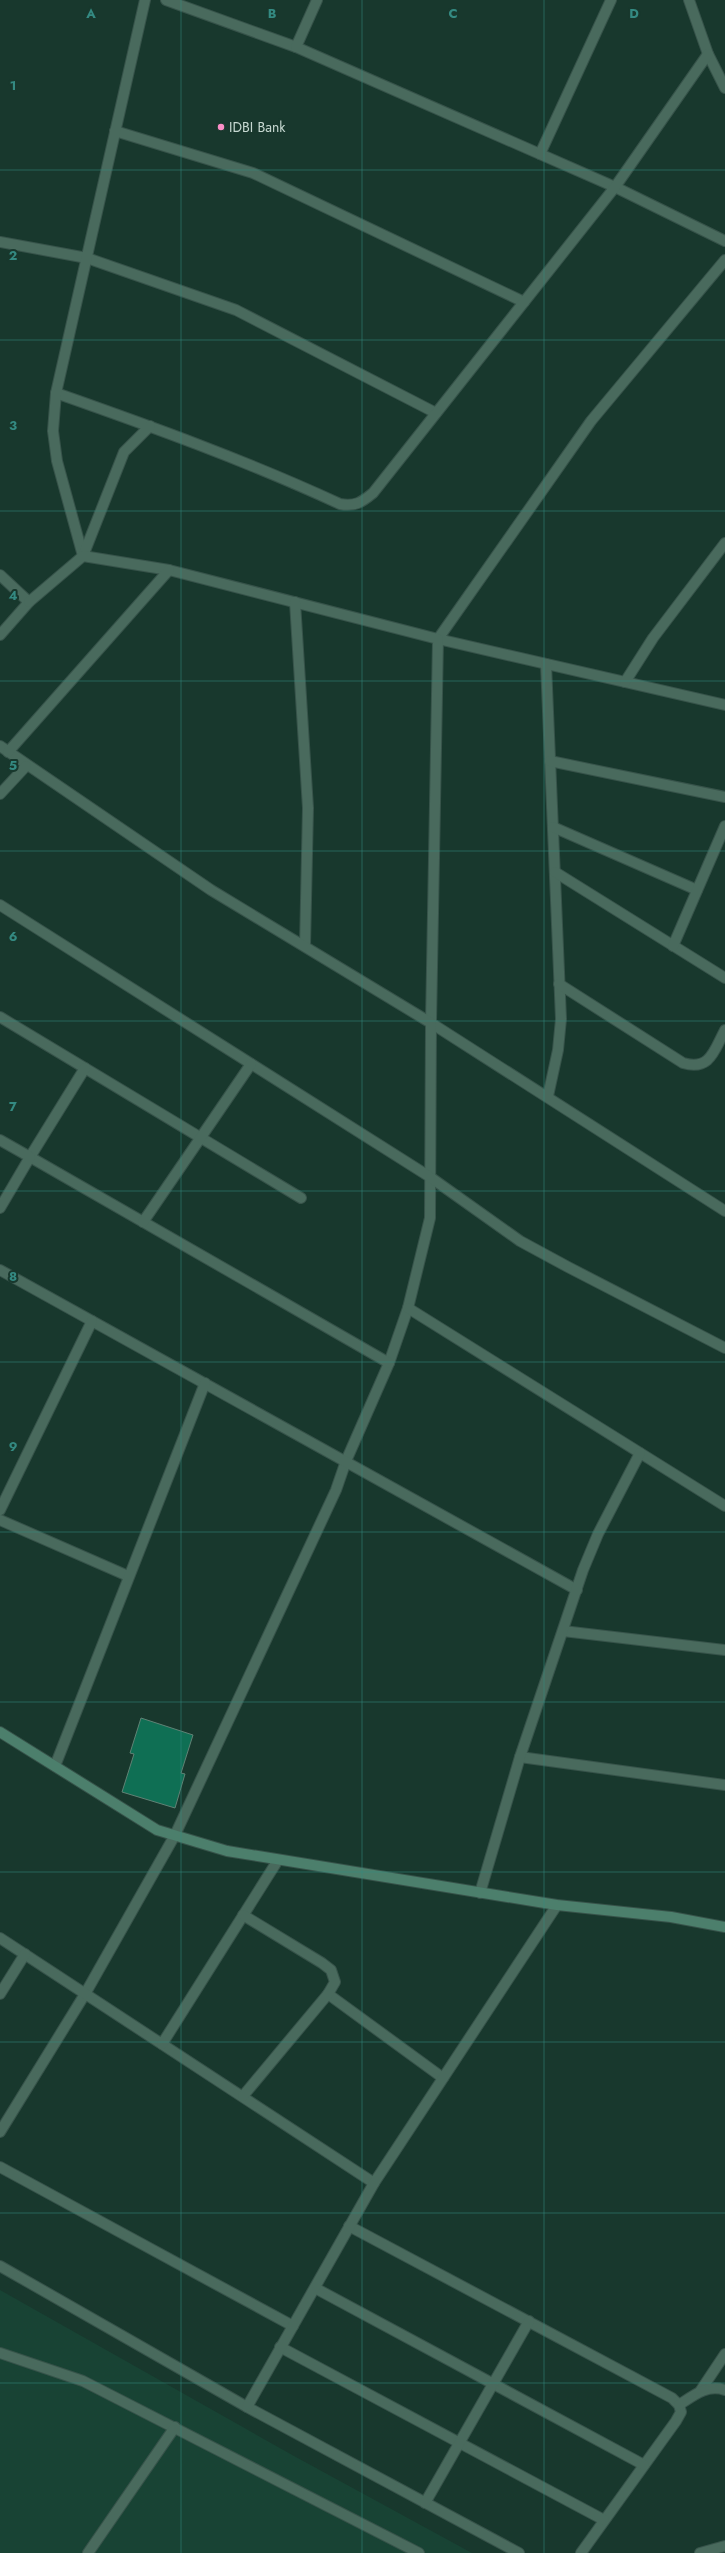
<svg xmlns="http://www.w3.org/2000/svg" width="725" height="2553" font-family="Jost,sans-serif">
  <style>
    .built { fill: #184334 }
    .building { fill: #0f6f54; stroke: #608275 }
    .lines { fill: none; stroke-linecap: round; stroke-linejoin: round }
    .lane-casing { stroke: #37534a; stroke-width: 12 }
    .street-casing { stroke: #37534a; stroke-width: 12 }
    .secondary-casing { stroke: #37534a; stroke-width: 12 }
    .lane { stroke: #496a5d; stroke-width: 10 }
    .street { stroke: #496a5d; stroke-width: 10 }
    .secondary { stroke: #4c7f6c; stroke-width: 10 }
    .grid { fill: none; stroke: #348a82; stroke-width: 1; stroke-opacity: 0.55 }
    .poi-dot { fill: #fa8fc7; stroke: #18382d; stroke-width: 1.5 }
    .labels { text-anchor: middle; stroke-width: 4; stroke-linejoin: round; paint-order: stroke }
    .poi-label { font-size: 14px; fill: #c6d8d1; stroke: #18382d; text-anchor: start }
    .grid-label { font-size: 13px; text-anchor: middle; font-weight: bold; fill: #348a82; stroke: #18382d; stroke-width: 4; stroke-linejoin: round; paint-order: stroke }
  </style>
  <rect width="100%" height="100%" fill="#18382d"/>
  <path class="built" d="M0 2290 294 2456 472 2553H0Z"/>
  <path class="building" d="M141 1718 193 1735 181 1773 185 1774 175 1808 122 1792 134 1754 130 1753Z"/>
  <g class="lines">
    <defs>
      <g id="lane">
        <path d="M0 2353 83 2381 419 2553"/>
        <path d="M88 2553 175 2427"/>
      </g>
      <g id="street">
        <path d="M166 0 296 47"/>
        <path d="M317 0 296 47 615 187 725 241"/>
        <path d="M689 0 708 54 725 88"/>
        <path d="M115 131 253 173 524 302"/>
        <path d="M540 154 611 0"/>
        <path d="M0 242 87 258 236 310 436 413"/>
        <path d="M725 260 591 421 438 639 725 705"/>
        <path d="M56 393C153 427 247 461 340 504 355 507 362 502 373 493L615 187 708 54"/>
        <path d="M83 556 57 461 53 431 56 393 145 0"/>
        <path d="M83 556 124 452 150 426"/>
        <path d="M0 575 29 602 0 635"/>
        <path d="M29 602 83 556 169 570 438 639 431 1023 725 1211"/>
        <path d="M295 602 308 808 305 946"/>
        <path d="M546 664 561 1019 558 1050 548 1096"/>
        <path d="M625 682 653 638 725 543"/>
        <path d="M0 746 211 890 431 1023 430 1218 408 1308 389 1363 346 1461 336 1490 175 1835 85 1994 0 2132"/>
        <path d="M8 752 169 570"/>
        <path d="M550 761 725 797"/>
        <path d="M0 794 26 766"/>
        <path d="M553 827 697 890"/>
        <path d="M555 872 725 978"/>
        <path d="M0 905 430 1177 520 1241 568 1267 725 1348"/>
        <path d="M673 946 725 826"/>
        <path d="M559 984 683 1063C710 1071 714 1051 725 1030"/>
        <path d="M0 1017 301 1198"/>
        <path d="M85 1068 30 1157 389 1363"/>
        <path d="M0 1140 30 1157 0 1208"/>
        <path d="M143 1222 251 1064"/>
        <path d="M0 1270 577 1590"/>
        <path d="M408 1308 725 1506"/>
        <path d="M0 1510 92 1321"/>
        <path d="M0 1520 128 1576"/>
        <path d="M563 1631 725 1650"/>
        <path d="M520 1757 725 1785"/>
        <path d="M55 1766 205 1383"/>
        <path d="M480 1893 520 1757 583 1570 598 1534 640 1453"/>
        <path d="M0 1938 374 2183"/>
        <path d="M0 1994 25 1954"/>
        <path d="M328 1994 443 2078"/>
        <path d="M162 2044 278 1860"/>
        <path d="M243 2096 328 1994 335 1982 331 1970 322 1963 243 1915"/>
        <path d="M0 2167 293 2326"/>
        <path d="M349 2226 672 2398 679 2405 681 2412 676 2421 581 2553"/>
        <path d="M0 2266 247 2407 519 2553"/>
        <path d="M315 2288 644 2465"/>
        <path d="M280 2347 604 2520"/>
        <path d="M701 2390 725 2354"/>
        <path d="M679 2405C694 2395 707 2384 725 2390"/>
        <path d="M247 2407 374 2183 557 1905"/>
        <path d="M425 2503 529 2321"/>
        <path d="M700 2553 725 2546"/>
      </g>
      <path id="secondary" d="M0 1732 157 1830 227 1851 557 1905 671 1917 725 1927"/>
    </defs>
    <use href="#lane" class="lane-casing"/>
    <use href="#street" class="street-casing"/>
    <use href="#secondary" class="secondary-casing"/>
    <use href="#lane" class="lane"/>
    <use href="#street" class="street"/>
    <use href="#secondary" class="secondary"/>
  </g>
  <path class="grid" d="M181 0V2553M362 0V2553M544 0V2553M0 170H725M0 340H725M0 511H725M0 681H725M0 851H725M0 1021H725M0 1191H725M0 1362H725M0 1532H725M0 1702H725M0 1872H725M0 2042H725M0 2213H725M0 2383H725"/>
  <circle class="poi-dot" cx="221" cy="127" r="4"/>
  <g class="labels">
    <g class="poi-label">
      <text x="229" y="132">IDBI Bank</text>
    </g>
  </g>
  <g class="grid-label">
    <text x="91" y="18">A</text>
    <text x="272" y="18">B</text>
    <text x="453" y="18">C</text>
    <text x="634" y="18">D</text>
    <text x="13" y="90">1</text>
    <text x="13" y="260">2</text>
    <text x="13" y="430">3</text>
    <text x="13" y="600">4</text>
    <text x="13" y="770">5</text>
    <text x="13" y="941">6</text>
    <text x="13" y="1111">7</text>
    <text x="13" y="1281">8</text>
    <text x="13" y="1451">9</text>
  </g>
</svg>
